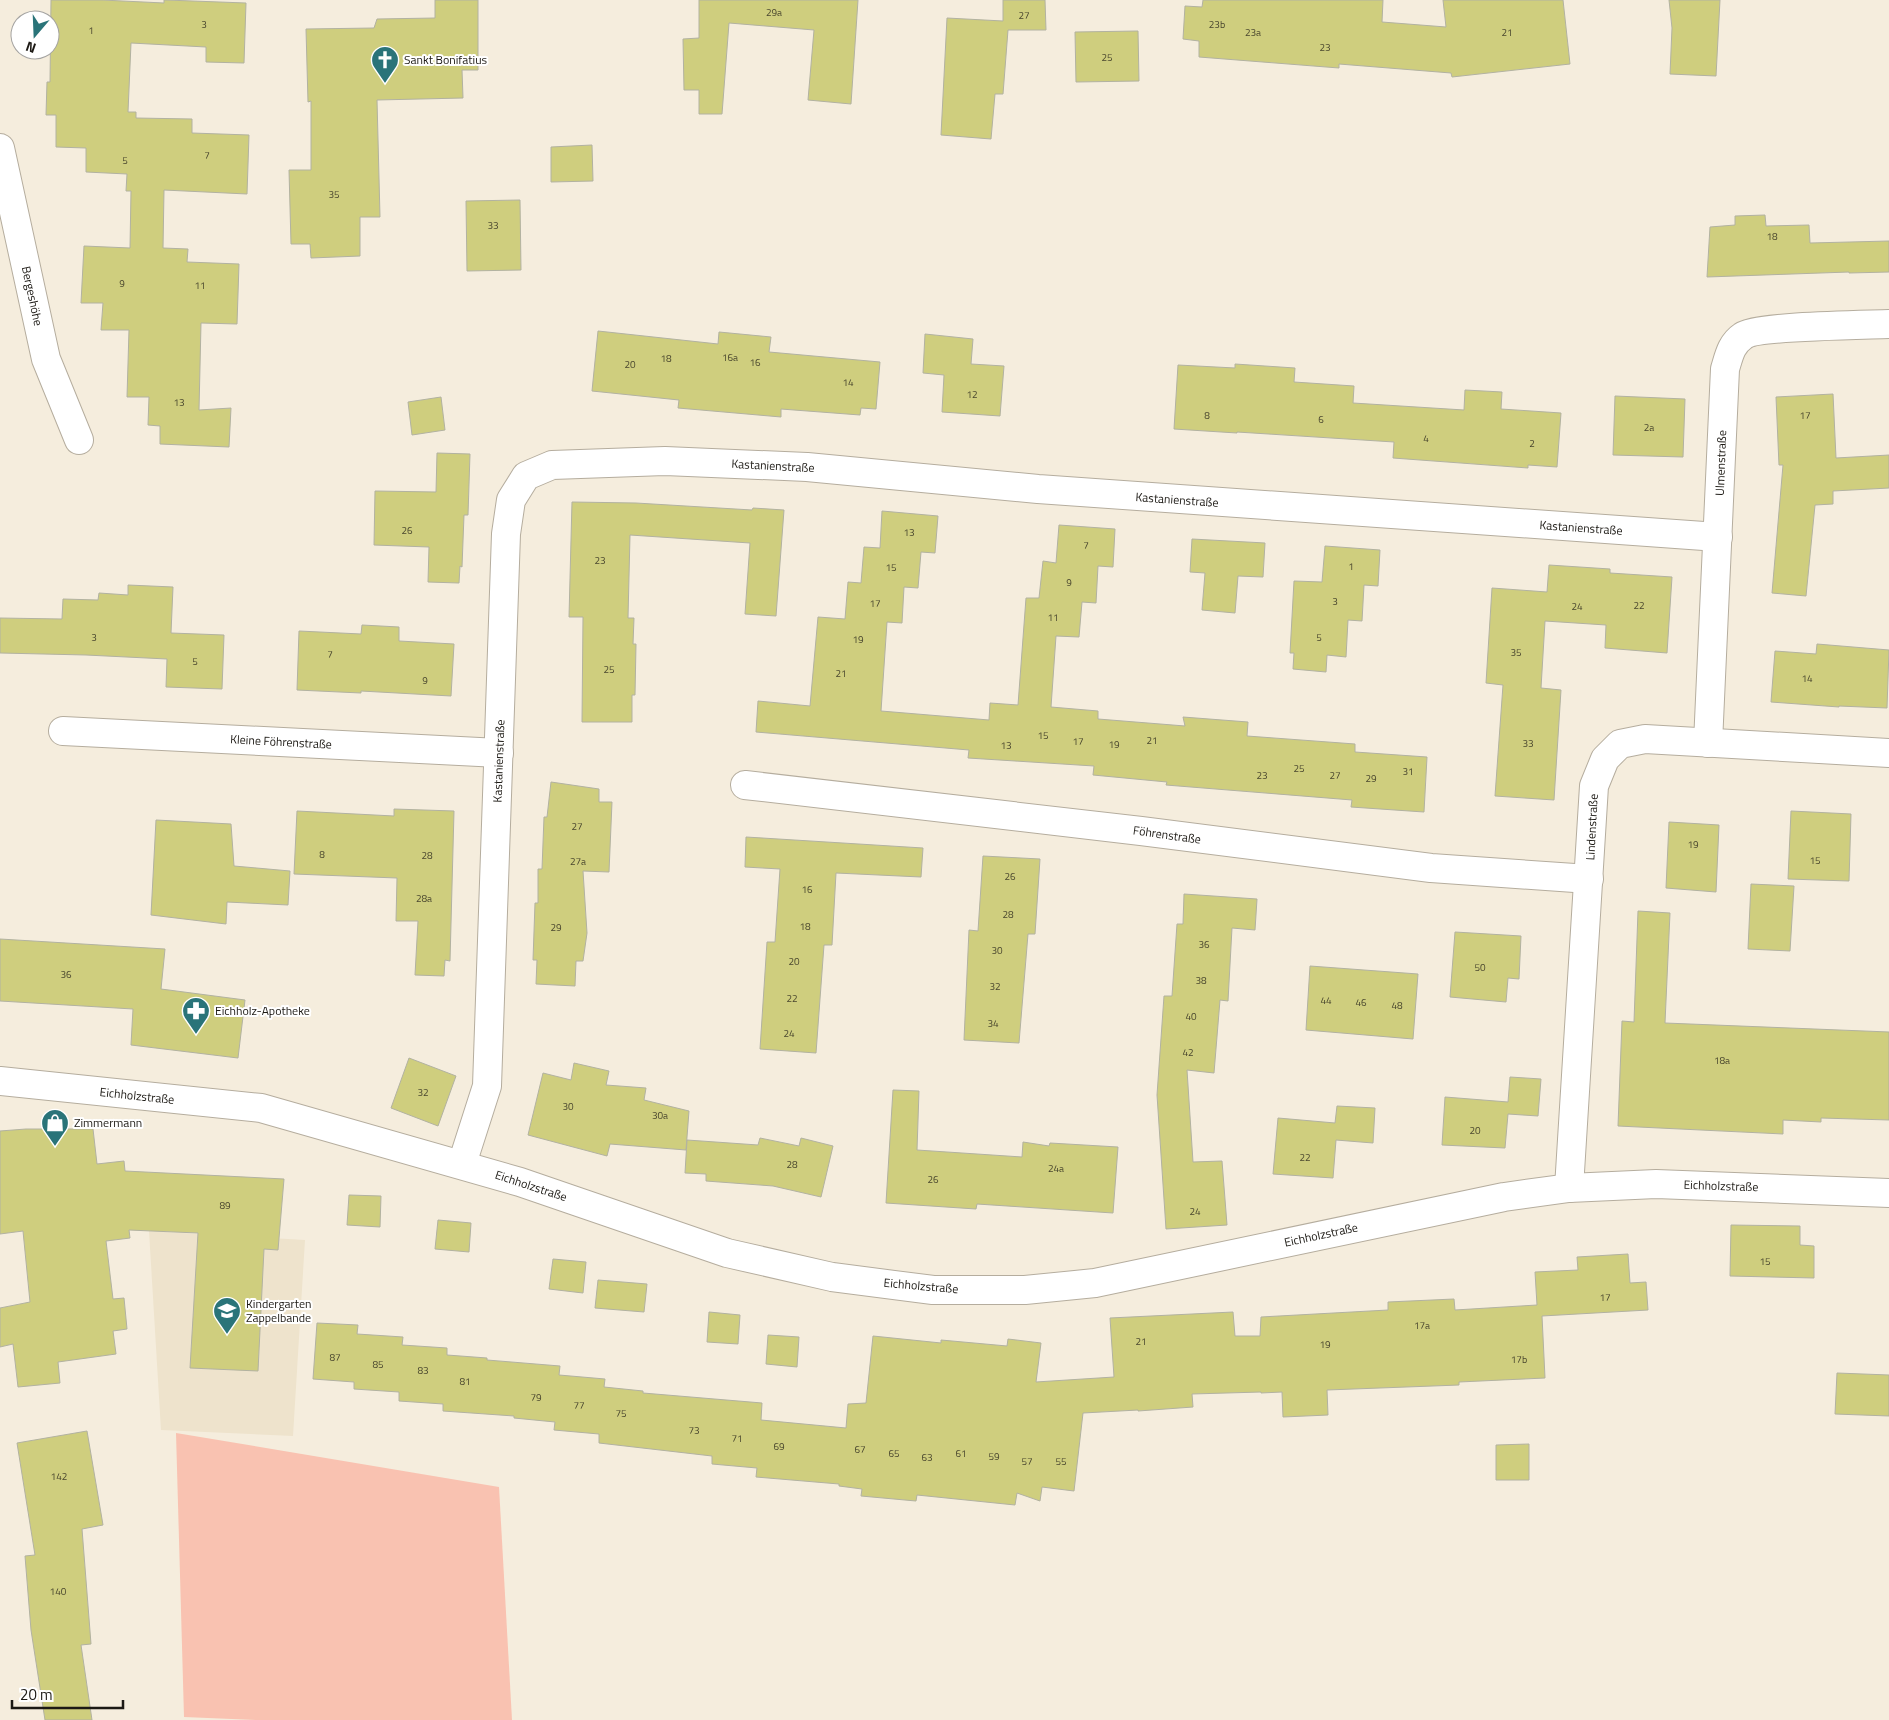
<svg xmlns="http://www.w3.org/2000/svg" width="1889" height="1720" font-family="'Titillium Web',sans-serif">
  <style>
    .built { fill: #eee3cc }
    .green { fill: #f9c2b1 }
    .building { fill: #cfce7e; stroke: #b2b2a1 }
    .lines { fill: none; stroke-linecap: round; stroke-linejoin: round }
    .street-casing { stroke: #b5ad9e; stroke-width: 30 }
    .street { stroke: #fff; stroke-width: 28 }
    .labels { text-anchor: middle; stroke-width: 4; stroke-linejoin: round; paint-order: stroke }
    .number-label { font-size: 10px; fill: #49462e }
    .poi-label { font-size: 12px; fill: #1c1914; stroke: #fff; text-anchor: start }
    .street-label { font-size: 12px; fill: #1c1914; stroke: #fff }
  </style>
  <rect width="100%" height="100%" fill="#f5eddd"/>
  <path class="built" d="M149 1231 305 1240 293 1436 161 1430Z"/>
  <path class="green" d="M176 1433 499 1487 512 1720H256L184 1717Z"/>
  <g class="building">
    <path d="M51 0H102L164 3V0H166L246 3 244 63 206 62V47L131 43 128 112H136V118L192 119V133L249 135 247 194 164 190 163 248 188 249 187 262 239 264 237 324 201 323 199 410 231 408 229 447 160 444V426L148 425 149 397H127L129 330H101L103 303H81L84 246 130 248 131 191H126L127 174 86 172V148L56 147V115H46L47 82H50Z"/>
    <path d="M435 0H478V70H462L463 98 377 100 380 217H360V256L311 258 310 244H291L289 170H311V101L308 102 306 29 374 28 377 19 435 18Z"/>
    <path d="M699 0H858L851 104 808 100 814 30 729 23 722 114H699V90H684L683 39 699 38Z"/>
    <path d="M1003 0H1045L1046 30H1008L1003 94H995L991 139 941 135 947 18 1003 21Z"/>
    <path d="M1203 0H1383L1382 22 1446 27 1443 0H1563L1570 64 1452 77 1451 73 1339 64V68L1199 57V41L1183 39 1185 6 1202 7Z"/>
    <path d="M1669 0H1720L1716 76 1670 74 1672 28Z"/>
    <path d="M1138 31 1139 81 1076 82 1075 32Z"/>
    <path d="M592 145 593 181 551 182V147Z"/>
    <path d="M520 200 521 270 467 271 466 201Z"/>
    <path d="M1765 215 1766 226 1809 225 1810 243 1889 241V272L1849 273V272L1707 277 1710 227 1735 225V216Z"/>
    <path d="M598 331 718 344 719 332 771 337 769 352 880 362 876 409 861 408 860 415 781 409V417L678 408 679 400 592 391Z"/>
    <path d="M925 334 973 339 971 364 1004 366 1000 416 942 412 944 375 923 373Z"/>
    <path d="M1235 364 1295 368 1294 382 1354 386 1353 403 1464 410 1465 390 1502 392 1501 409 1561 413 1557 467 1528 465V468L1393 458 1394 442 1237 432V433L1174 429 1178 365 1235 368Z"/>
    <path d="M1833 394 1836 458 1889 455V488L1833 491V504L1815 505 1806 596 1772 593 1783 465H1779L1776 397Z"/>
    <path d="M1615 396 1685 399 1683 457 1613 455Z"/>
    <path d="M441 397 445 430 412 435 408 402Z"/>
    <path d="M437 453 470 454 468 515H464L462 567 460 566 459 583 428 582 429 547 374 545 375 491 436 492Z"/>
    <path d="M572 502 636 503 752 510 753 508 784 510 776 616 745 614 750 543 630 535 628 618H634L633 644H636L635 695H632V722H582L583 617H569Z"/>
    <path d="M882 511 938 516 935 553 921 552 918 588 904 587 902 623 887 622 881 711 989 720 990 703 1018 705 1026 598H1039L1043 561 1056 563 1059 525 1115 529 1113 567 1098 566 1096 603 1082 602 1079 637 1056 636 1051 707 1098 711V719L1185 726 1183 717 1248 722 1247 736 1355 744V752L1427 757 1424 812 1351 807 1352 800 1166 785 1167 782 1093 775 1094 766 968 758 969 750 756 732 758 701 810 706 818 617 845 619 848 582 861 583 864 547 880 548Z"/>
    <path d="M1192 539 1265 543 1263 577 1238 576 1235 613 1202 610 1205 573 1190 572Z"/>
    <path d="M1325 546 1380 550 1378 586 1364 585 1362 621 1348 620 1346 657 1327 655 1326 672 1293 669 1294 653H1290L1294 581 1322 582Z"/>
    <path d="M1549 565 1610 569V573L1672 577 1667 653 1605 648 1606 625 1545 621 1541 688 1561 690 1554 800 1495 796 1503 685 1486 683 1492 588 1547 592Z"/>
    <path d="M128 585 173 587 171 633 224 635 222 689 166 687 167 659 86 655 0 653V618L62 619 63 599 98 600 99 593 128 595Z"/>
    <path d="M362 625 399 627V641L454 644 451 696 361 691V693L297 690 299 631 361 634Z"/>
    <path d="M1817 644 1889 650 1887 708 1839 706V707L1771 702 1775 651 1816 654Z"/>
    <path d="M551 782 599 789V802H612L609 872 583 871 587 933 583 961H576L575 986 536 984 537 960H533L535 903H538V869H542L544 817H547Z"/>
    <path d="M394 809 454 811 450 961 445 960 444 976 415 975 418 921H396L397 878 294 874 297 811 394 816Z"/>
    <path d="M1791 811 1851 814 1849 881 1788 879Z"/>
    <path d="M156 820 231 824 234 866 290 871 288 905 227 902 226 924 151 915Z"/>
    <path d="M1669 822 1719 825 1716 892 1666 888Z"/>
    <path d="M746 837 923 848 921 877 836 873 832 945H824L816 1053 760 1049 767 942H775L780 869 745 867Z"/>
    <path d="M983 856 1040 859 1035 934H1028L1019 1043 964 1040 969 930 978 931Z"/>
    <path d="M1751 884 1794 886 1790 951 1748 949Z"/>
    <path d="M1184 894 1257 899 1255 930 1232 928 1228 1001 1220 1000 1214 1073 1187 1070 1193 1162 1222 1161 1227 1225 1166 1229 1157 1095 1164 996H1172L1177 924H1183Z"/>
    <path d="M1638 911 1670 913 1665 1023 1889 1032V1120L1821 1118V1122L1783 1120V1134L1618 1126 1622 1021 1634 1022Z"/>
    <path d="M1455 932 1521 936 1519 979 1508 978 1506 1002 1450 997Z"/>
    <path d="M0 939 165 949 161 989 245 1000 238 1058 131 1045 133 1009 0 1001Z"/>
    <path d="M1310 966 1418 974 1413 1039 1306 1030Z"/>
    <path d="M409 1058 456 1076 438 1126 391 1108Z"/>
    <path d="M574 1063 609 1071 606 1085 646 1088 644 1100 689 1111 686 1150 610 1144 607 1156 528 1135 543 1073 571 1080Z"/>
    <path d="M1510 1077 1541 1079 1538 1116 1508 1114 1505 1148 1442 1145 1445 1097 1508 1102Z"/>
    <path d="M893 1090 919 1091 917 1150 1022 1157 1023 1142 1049 1146 1050 1143 1118 1147 1113 1213 977 1204 976 1209 886 1203Z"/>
    <path d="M1337 1106 1375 1108 1373 1143 1336 1140 1333 1178 1273 1174 1278 1118 1335 1123Z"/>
    <path d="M26 1129H93L97 1164 124 1161 125 1171 284 1179 278 1250 264 1249 258 1371 190 1368 198 1233 129 1230 130 1238 106 1241 113 1299 124 1298 127 1329 113 1331 116 1354 58 1362 60 1383 18 1387 13 1344 0 1347V1308L30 1302 23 1231 0 1234V1131Z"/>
    <path d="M760 1138 799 1146 801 1138 833 1146 821 1197 773 1186 706 1181V1174L685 1173 687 1140 758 1145Z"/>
    <path d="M349 1195 381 1196 380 1227 347 1225Z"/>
    <path d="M438 1220 471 1223 469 1252 435 1249Z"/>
    <path d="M1731 1225 1800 1226V1245L1814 1246V1278L1730 1276Z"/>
    <path d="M1628 1254 1630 1283 1646 1282 1648 1310 1542 1316 1545 1378 1459 1382V1385L1327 1390 1328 1415 1283 1417 1282 1392 1261 1393V1392L1192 1394 1193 1407 1138 1411V1410L1083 1413 1074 1491 1042 1487 1040 1501 1017 1493 1015 1505 917 1495 916 1501 861 1496 862 1489 839 1486V1484L756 1477 757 1468 712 1464V1456L599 1443V1434L554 1430 555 1422 514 1418V1416L443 1411V1404L399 1401V1392L354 1389V1382L313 1379 317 1323 358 1325 357 1334 403 1337 402 1345 447 1348V1355L487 1358V1360L560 1366 559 1375 605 1379 604 1387 643 1391V1393L762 1403 761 1420 846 1428 848 1404 866 1403 873 1336 941 1343V1340L1007 1346 1008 1339 1041 1343 1036 1382 1114 1377 1110 1318 1233 1312 1235 1336H1260L1261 1317 1388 1310V1302L1454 1299 1455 1310 1537 1305 1535 1272 1578 1270 1577 1257Z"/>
    <path d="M553 1259 586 1262 583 1293 549 1289Z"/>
    <path d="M598 1280 647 1284 644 1312 595 1308Z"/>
    <path d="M709 1312 740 1315 738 1344 707 1342Z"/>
    <path d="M768 1335 799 1337 797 1367 766 1364Z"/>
    <path d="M1837 1373 1889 1375V1416L1835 1414Z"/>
    <path d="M87 1431 103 1525 82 1529 91 1644 81 1645 92 1720H45L31 1630 25 1556 35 1555 17 1443Z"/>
    <path d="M1529 1444V1480H1496V1445Z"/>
  </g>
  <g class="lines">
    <defs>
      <g id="street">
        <path d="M0 148 46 359 79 440"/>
        <path d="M63 731 499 753"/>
        <path d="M1708 743 1725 369C1729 356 1731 344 1743 336 1756 326 1865 325 1889 324"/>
        <path d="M745 785 1141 831 1431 868 1589 879"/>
        <path d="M0 1081 261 1108 520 1182 727 1253 832 1277 933 1290H1025L1095 1283 1504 1197 1569 1188 1656 1184 1889 1193"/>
        <path d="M462 1164 487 1086 506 534 511 500 526 476 552 465 665 461 807 467 1038 489 1718 537"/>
        <path d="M1569 1188 1594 786 1605 759 1620 744 1645 739 1889 753"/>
      </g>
    </defs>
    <use href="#street" class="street-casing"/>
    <use href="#street" class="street"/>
  </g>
  <defs>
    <symbol id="church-pin" viewBox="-11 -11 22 30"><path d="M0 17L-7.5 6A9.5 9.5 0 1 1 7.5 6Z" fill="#2a7479" stroke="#fff"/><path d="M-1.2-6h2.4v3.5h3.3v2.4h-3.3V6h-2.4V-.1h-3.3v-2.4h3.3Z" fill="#fff"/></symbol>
    <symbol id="pharmacy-pin" viewBox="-11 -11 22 30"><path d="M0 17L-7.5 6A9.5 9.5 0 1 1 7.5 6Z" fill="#2a7479" stroke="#fff"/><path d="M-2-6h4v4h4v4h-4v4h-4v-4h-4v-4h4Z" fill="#fff"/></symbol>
    <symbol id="shop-pin" viewBox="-11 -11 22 30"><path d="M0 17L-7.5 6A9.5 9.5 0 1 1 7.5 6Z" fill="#2a7479" stroke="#fff"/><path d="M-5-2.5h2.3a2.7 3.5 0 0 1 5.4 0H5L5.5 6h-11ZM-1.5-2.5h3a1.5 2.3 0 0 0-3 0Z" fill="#fff"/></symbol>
    <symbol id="school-pin" viewBox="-11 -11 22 30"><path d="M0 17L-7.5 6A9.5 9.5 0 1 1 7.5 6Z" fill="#2a7479" stroke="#fff"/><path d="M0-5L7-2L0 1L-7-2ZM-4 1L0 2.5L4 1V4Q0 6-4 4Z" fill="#fff"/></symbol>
  </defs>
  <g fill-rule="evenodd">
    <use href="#church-pin" x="369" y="44" width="32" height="43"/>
    <use href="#pharmacy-pin" x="180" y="995" width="32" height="43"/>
    <use href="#shop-pin" x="39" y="1107" width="32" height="43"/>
    <use href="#school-pin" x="211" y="1295" width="32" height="43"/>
  </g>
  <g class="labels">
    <g class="number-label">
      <text x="774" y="16">29a</text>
      <text x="1024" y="19">27</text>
      <text x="204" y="28">3</text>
      <text x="1217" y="28">23b</text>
      <text x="91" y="34">1</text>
      <text x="1253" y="36">23a</text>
      <text x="1507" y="36">21</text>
      <text x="1325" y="51">23</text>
      <text x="1107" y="61">25</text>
      <text x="207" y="159">7</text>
      <text x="125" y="164">5</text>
      <text x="334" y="198">35</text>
      <text x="493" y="229">33</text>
      <text x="1772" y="240">18</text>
      <text x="122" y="287">9</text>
      <text x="200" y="289">11</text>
      <text x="730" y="361">16a</text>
      <text x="666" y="362">18</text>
      <text x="755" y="366">16</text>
      <text x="630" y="368">20</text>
      <text x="848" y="386">14</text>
      <text x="972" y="398">12</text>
      <text x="179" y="406">13</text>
      <text x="1207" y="419">8</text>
      <text x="1805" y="419">17</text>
      <text x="1321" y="423">6</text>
      <text x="1649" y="431">2a</text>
      <text x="1426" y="442">4</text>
      <text x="1532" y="447">2</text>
      <text x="407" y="534">26</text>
      <text x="909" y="536">13</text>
      <text x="1086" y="549">7</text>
      <text x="600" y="564">23</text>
      <text x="1351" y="570">1</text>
      <text x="891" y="571">15</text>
      <text x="1069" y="586">9</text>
      <text x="1335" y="605">3</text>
      <text x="875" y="607">17</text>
      <text x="1639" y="609">22</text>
      <text x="1577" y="610">24</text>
      <text x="1053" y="621">11</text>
      <text x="94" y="641">3</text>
      <text x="1319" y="641">5</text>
      <text x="858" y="643">19</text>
      <text x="1516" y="656">35</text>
      <text x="330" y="658">7</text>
      <text x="195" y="665">5</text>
      <text x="609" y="673">25</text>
      <text x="841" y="677">21</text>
      <text x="1807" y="682">14</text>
      <text x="425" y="684">9</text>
      <text x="1043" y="739">15</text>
      <text x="1152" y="744">21</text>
      <text x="1078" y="745">17</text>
      <text x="1528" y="747">33</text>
      <text x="1114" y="748">19</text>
      <text x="1006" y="749">13</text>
      <text x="1299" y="772">25</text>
      <text x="1408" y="775">31</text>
      <text x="1262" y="779">23</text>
      <text x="1335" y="779">27</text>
      <text x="1371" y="782">29</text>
      <text x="577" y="830">27</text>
      <text x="1693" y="848">19</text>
      <text x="322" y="858">8</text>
      <text x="427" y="859">28</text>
      <text x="1815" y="864">15</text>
      <text x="578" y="865">27a</text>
      <text x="1010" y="880">26</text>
      <text x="807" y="893">16</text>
      <text x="424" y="902">28a</text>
      <text x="1008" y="918">28</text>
      <text x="805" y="930">18</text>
      <text x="556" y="931">29</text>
      <text x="1204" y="948">36</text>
      <text x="997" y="954">30</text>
      <text x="794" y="965">20</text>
      <text x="1480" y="971">50</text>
      <text x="66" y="978">36</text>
      <text x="1201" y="984">38</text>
      <text x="995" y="990">32</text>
      <text x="792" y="1002">22</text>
      <text x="1326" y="1004">44</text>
      <text x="1361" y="1006">46</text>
      <text x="1397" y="1009">48</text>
      <text x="1191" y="1020">40</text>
      <text x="993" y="1027">34</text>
      <text x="789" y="1037">24</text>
      <text x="1188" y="1056">42</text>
      <text x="1722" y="1064">18a</text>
      <text x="423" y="1096">32</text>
      <text x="568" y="1110">30</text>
      <text x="660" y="1119">30a</text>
      <text x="1475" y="1134">20</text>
      <text x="1305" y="1161">22</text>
      <text x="792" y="1168">28</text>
      <text x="1056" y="1172">24a</text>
      <text x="933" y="1183">26</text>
      <text x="225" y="1209">89</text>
      <text x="1195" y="1215">24</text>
      <text x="1765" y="1265">15</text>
      <text x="1605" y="1301">17</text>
      <text x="1422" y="1329">17a</text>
      <text x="1141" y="1345">21</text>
      <text x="1325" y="1348">19</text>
      <text x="335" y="1361">87</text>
      <text x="1519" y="1363">17b</text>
      <text x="378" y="1368">85</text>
      <text x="423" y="1374">83</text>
      <text x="465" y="1385">81</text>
      <text x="536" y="1401">79</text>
      <text x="579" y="1409">77</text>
      <text x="621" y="1417">75</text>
      <text x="694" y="1434">73</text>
      <text x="737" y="1442">71</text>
      <text x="779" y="1450">69</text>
      <text x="860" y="1453">67</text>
      <text x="894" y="1457">65</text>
      <text x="961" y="1457">61</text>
      <text x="994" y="1460">59</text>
      <text x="927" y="1461">63</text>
      <text x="1027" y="1465">57</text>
      <text x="1061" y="1465">55</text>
      <text x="59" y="1480">142</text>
      <text x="58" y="1595">140</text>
    </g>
    <g class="poi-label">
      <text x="404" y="64">Sankt Bonifatius</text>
      <text x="215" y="1015">Eichholz-Apotheke</text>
      <text x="74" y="1127">Zimmermann</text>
      <text x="246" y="1308">Kindergarten<tspan x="246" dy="14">Zappelbande</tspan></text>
    </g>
    <g class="street-label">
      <text transform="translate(32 296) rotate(78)" y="4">Bergeshöhe</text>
      <text transform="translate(1721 463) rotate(-88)" y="4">Ulmenstraße</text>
      <text transform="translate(773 466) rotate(3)" y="4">Kastanienstraße</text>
      <text transform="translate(1177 500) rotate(4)" y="4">Kastanienstraße</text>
      <text transform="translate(1581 528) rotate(4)" y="4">Kastanienstraße</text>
      <text transform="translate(281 742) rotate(3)" y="4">Kleine Föhrenstraße</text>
      <text transform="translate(499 761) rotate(-88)" y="4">Kastanienstraße</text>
      <text transform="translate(1592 827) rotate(-87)" y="4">Lindenstraße</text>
      <text transform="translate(1167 835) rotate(8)" y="4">Föhrenstraße</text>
      <text transform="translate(137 1096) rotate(6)" y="4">Eichholzstraße</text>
      <text transform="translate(531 1186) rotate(18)" y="4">Eichholzstraße</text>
      <text transform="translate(1721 1186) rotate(2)" y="4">Eichholzstraße</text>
      <text transform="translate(1321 1235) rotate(-12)" y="4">Eichholzstraße</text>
      <text transform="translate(921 1286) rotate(5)" y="4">Eichholzstraße</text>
    </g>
  </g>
  <g transform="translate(35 35) rotate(199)"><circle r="24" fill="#ffffff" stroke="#a4a3a1"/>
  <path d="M0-4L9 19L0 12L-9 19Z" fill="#2a7479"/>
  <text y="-8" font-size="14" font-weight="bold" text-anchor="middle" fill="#1c1914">N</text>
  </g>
  <path d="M12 1700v8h111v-8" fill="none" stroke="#1c1914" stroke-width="2.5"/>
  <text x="20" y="1700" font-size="15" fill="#1c1914" stroke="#ffffff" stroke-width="4" paint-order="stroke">20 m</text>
</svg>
